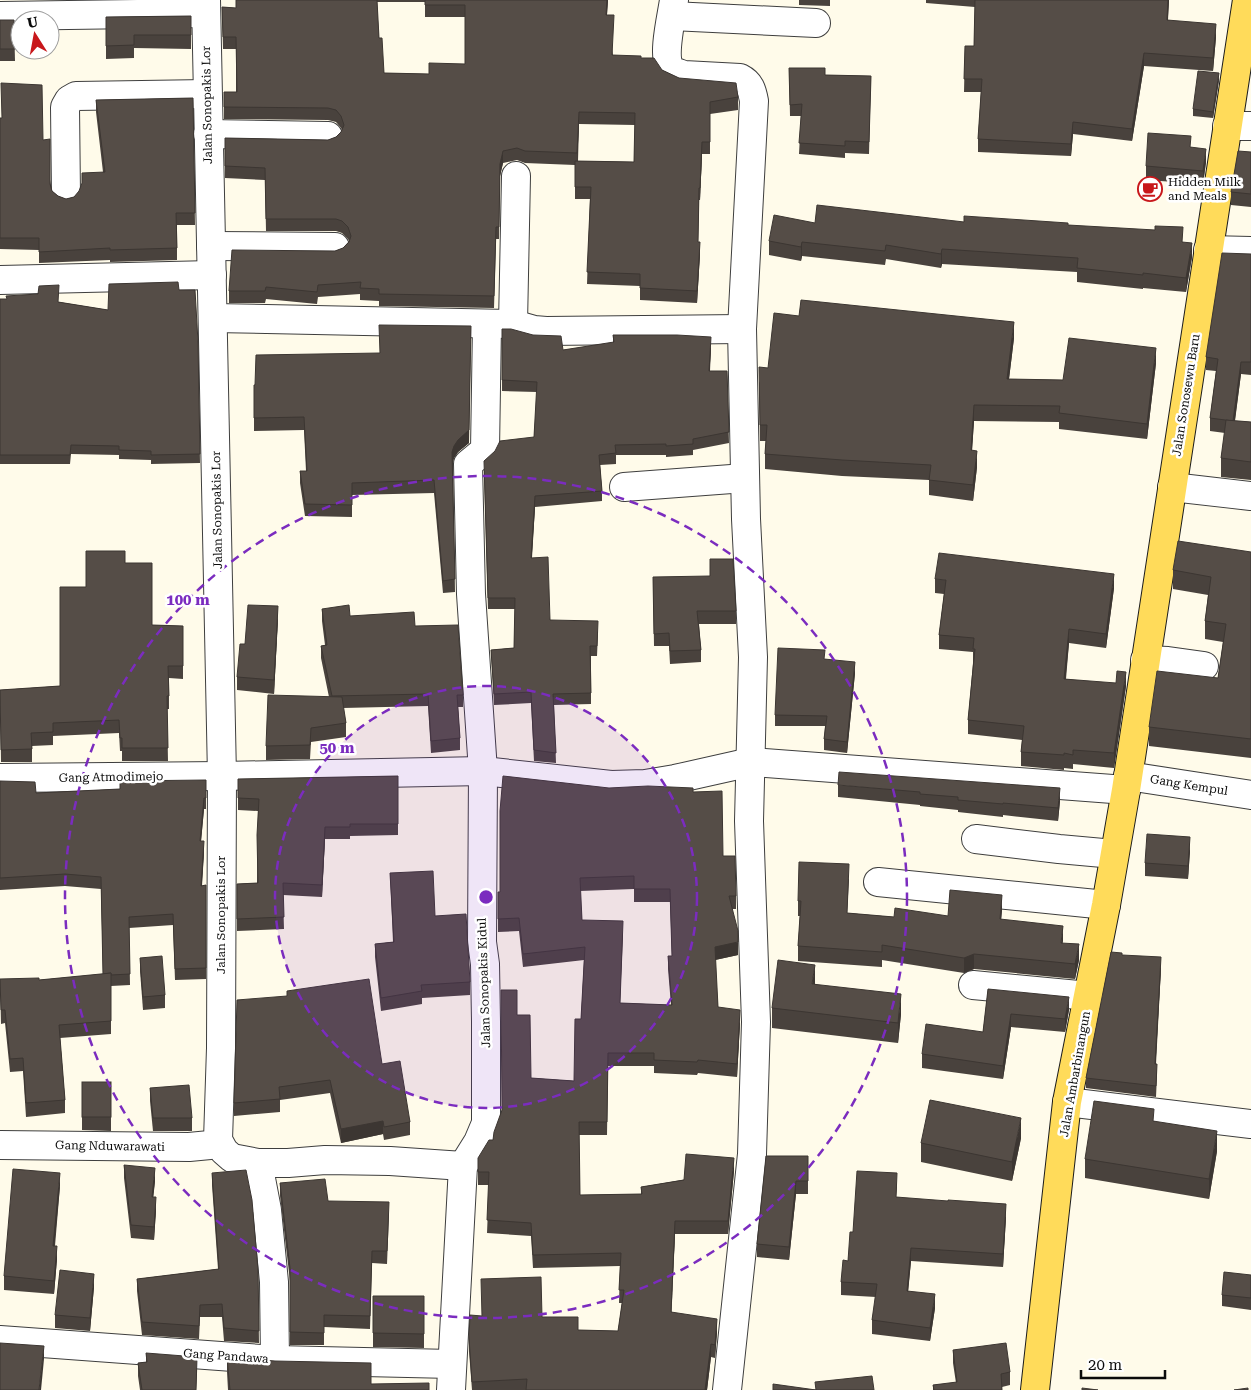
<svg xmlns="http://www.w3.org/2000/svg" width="1251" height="1390" font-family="'Roboto Serif',serif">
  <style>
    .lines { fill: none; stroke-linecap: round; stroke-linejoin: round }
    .minor-casing { stroke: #3e3e3e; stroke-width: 30 }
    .major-casing { stroke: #1c1c1c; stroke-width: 30 }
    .minor { stroke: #fff; stroke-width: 28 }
    .major { stroke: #ffdb5a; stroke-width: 28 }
    .wall { fill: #49423d; fill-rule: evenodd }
    .shaded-wall { fill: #3c3632 }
    .building { fill: #554d47; stroke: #3c3632; fill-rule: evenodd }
    .ring { fill: none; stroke: #7b2cbf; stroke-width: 2.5; stroke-dasharray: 9 6 }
    .labels { text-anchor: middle; stroke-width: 5; stroke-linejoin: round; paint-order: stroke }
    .street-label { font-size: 12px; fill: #0b0b0b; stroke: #fff }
    .poi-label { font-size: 12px; fill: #0b0b0b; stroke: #fff; text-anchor: start }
    .centre { fill: #7b2cbf; stroke: #fff; stroke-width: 2.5 }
    .ring-label { font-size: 15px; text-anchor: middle; font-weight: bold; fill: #7b2cbf; stroke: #fff; stroke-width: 5; stroke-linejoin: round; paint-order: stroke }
  </style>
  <rect width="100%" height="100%" fill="#fffbea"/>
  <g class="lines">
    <defs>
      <g id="minor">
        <path d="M206 0 222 776 221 1048 218 1140 224 1151 232 1158 258 1163H288L325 1160 390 1161 463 1166"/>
        <path d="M674 0C672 15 662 55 670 68 673 72 679 73 684 75L740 78C750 83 752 90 754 101L742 329 746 519 753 657 749 821 756 1022 752 1154 727 1390"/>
        <path d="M0 16 206 13"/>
        <path d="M672 16 816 23"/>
        <path d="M1227 126H1251"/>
        <path d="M208 134 328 136"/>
        <path d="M66 195 65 107 69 100 76 96 207 94"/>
        <path d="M211 246 335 247"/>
        <path d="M1208 250 1251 251"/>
        <path d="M0 280 212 275"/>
        <path d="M213 318 513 324 534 330 546 331 742 329"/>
        <path d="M513 324 516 176"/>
        <path d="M624 487 745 478"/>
        <path d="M1172 487 1251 496"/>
        <path d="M1145 660 1168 661 1204 666"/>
        <path d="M1128 776 1251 795"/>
        <path d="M0 778 222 776 483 771 611 785 645 784 675 779 751 762 1126 790"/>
        <path d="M976 839 1059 849 1114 854"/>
        <path d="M878 882 1106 905"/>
        <path d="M973 985 1089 996"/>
        <path d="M1067 1102 1251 1124"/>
        <path d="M0 1145 189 1147 210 1145 218 1140"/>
        <path d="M258 1163 267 1210 274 1282 275 1360"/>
        <path d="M0 1340 275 1360 452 1364"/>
        <path d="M451 1390 463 1166 478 1142 486 1123V1021L485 964 482 942 483 771 471 594 468 464 485 450 487 324"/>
      </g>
      <path id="major" d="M1035 1390 1067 1102 1106 905 1126 790 1247 0"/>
    </defs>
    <use href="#minor" class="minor-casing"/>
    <use href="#major" class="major-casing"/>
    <use href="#minor" class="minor"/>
    <use href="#major" class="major"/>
  </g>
  <g class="wall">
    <path d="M236 0H608L607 15 613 55 641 58 662 70 679 78 738 97V110L710 114V154H702L700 200H699L698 242 700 254 697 303 640 300V286L587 284 590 199H575V165L525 163 517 160 503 163 500 176 499 239H496L494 308 379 306V301L360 300V294L318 297 317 304 266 299 265 303H229V291L335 251 343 248 349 241 348 239 342 233 336 231H266L265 180 225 178V138L328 140 336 137 341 132 342 130 341 128 336 122 328 120 224 119V92H236V49H223L222 7 236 8ZM377 2H425V17H465V64L429 74 384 73 379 38ZM579 124 635 125 634 162 578 161Z"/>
    <path d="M799 0H830V6L799 5Z"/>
    <path d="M926 0H1169L1168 20 1216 37 1213 71 1144 66 1132 141 1073 134 1071 156 978 152V139L981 92H964L965 46H974L975 7 926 3Z"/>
    <path d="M191 16V49L134 48V58L106 59V17Z"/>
    <path d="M0 20H14L15 61H0Z"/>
    <path d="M789 68 825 75 871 76 869 154 845 153V158L799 154 801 116H790Z"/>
    <path d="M1219 80 1213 118 1193 116V109Z"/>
    <path d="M193 98 195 225H177V260L110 262V260L39 263V250L0 249V118L43 140 52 191 58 196 66 199 74 197 103 172 96 112V100Z"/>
    <path d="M1191 147 1206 162 1203 184 1146 180V166Z"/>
    <path d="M1251 152V207L1231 205V192Z"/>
    <path d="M964 222 1068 225 1183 242 1192 257 1186 292 1143 288V289L1077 282V272L942 264 941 268 886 259 885 265 802 256 801 261 769 255V241L815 223Z"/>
    <path d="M1251 254V375L1241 374 1235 421 1251 422V480L1221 477V458L1225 433 1210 431V418L1216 371 1206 370V357Z"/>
    <path d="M179 290 198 342 200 463 151 464V460L119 459V455L71 454 70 464H0V299L59 302 108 310Z"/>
    <path d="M613 335 711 348 710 371H727L729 443 693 450V455L666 457V455H616V464L600 465 602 491V501L535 507 532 558 550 620 598 632 597 656H591V704L554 705 556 763 534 761 531 703 494 705 491 650 514 648 515 609H488L484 471 534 437 537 392 502 391V380L563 350 613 343Z"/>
    <path d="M1014 338 1009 379 1063 380 1156 363 1147 439 1059 429V422L974 421 972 450 977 467 973 501 929 495V480L842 476 765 469V454L766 441H760L759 383 768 368Z"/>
    <path d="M254 385 469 443 458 452 454 458 453 463 455 592 443 593 434 493 352 495V517L305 516 300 483V471H306L304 430 254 431Z"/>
    <path d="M1251 552V758L1149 746V727L1218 678 1223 642 1205 639V621L1208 595 1173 589V570Z"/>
    <path d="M125 563 152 625 183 626V679L169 678V709H167L168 761H122V751H120L119 733 53 736V745L32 746V762H1L0 690 60 686 86 587Z"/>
    <path d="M653 577 736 611V624H699L701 650V662L670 664 669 646H654Z"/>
    <path d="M935 579 1114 588 1106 648 1069 643 1066 679 1126 686 1114 768 1073 764V769L1064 768V770L1021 766V752L1022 740 968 734V720L973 663V652L939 649V635L944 594 935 593Z"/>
    <path d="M322 609 350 616 415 626 463 695V707H458L460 738V750L431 753 428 706 343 708 346 723V737L311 742 310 759 266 760V746L329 697 321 658V646L325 645 322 621Z"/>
    <path d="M278 619 274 694 237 690V677L245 644Z"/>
    <path d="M825 659 855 673 847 753 824 750V739L825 726H775V715Z"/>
    <path d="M398 776V835L350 836V839H325L322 897 283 895 284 929 237 931V884L257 883 258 811 238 810V779Z"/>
    <path d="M206 780V809H204L201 841 204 852 202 886 206 885V979L175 980 173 925 129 928 130 985 111 986V1034L60 1038 65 1100V1113L26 1117 23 1071 10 1072 5 1023 1 1024 0 979 39 980 103 974 101 889 65 886 0 890V781L36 793 120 789Z"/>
    <path d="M838 785 1060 801 1058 821 1003 815V817L958 812V810L920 806V805L838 797Z"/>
    <path d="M609 788 693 792 723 856 736 896V909H732L738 955 715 960 718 1007 740 1023 737 1077 698 1073 697 1075 654 1073V1066H608L607 1135H579L580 1195 641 1194V1187L734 1171 728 1234H675L671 1312 717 1332 715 1358 711 1357 707 1390H472L469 1351V1338L542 1317 578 1330 618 1331 622 1303H619L620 1266 533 1268 531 1236 487 1233 489 1185H478V1172L493 1140 502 1110 517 1015 531 1078 574 1081 581 1019 584 960 523 967 519 931 498 932V892H500ZM634 889V902H670L672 956H668V969L671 1005 620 1003 623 934 582 920 580 891Z"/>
    <path d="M1190 850 1188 879 1145 876V863Z"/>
    <path d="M390 873 435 916 470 982V995L422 998V1004L381 1011 375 957V944L393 942Z"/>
    <path d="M849 879 847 913 894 917 948 916 1002 910 1001 919 1062 943 1079 960 1075 979 974 969 964 973 882 960V967L798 961V946L800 916H798V901Z"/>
    <path d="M1122 955 1161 968 1156 1064 1157 1075 1156 1097 1086 1088V1078Z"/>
    <path d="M140 958 165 995V1008L143 1010 140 971Z"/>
    <path d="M815 984 901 1014 898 1043 772 1028V1008Z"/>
    <path d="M988 989 1069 1010 1065 1032 1011 1027 1003 1079 922 1068V1054L983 1032Z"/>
    <path d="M287 991 382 1064 410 1122V1135L384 1140 383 1134 341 1143 330 1093 280 1100V1112L234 1116V1103L287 996Z"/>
    <path d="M82 1082H111V1131L82 1130Z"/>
    <path d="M150 1088 192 1118V1131H153L150 1101Z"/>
    <path d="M1154 1121 1217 1151 1209 1199 1085 1178V1159Z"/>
    <path d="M1021 1138 1012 1181 921 1162V1143Z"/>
    <path d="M808 1156V1194H796L789 1260 757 1257V1244Z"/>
    <path d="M124 1165 155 1181 153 1197 156 1210 154 1240 131 1238 124 1178Z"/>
    <path d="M212 1173 258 1270 259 1343 224 1341 222 1317H200L199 1339 142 1335 137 1291V1279L218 1269 212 1185Z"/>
    <path d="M280 1183 328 1201 389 1214 387 1264 372 1263 370 1329 324 1327V1345H290V1281L280 1196Z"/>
    <path d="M60 1186 55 1246 57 1259 54 1294 4 1290V1276Z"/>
    <path d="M897 1186 896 1197 1006 1217 1003 1267 911 1261 908 1291 935 1308 930 1341 872 1334V1320L876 1297 841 1295V1282L848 1261 853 1232Z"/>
    <path d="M1251 1275V1310L1222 1306V1295Z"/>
    <path d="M94 1287 90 1331 55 1328V1315Z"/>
    <path d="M373 1296H424V1348L373 1347Z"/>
    <path d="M953 1350 1010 1372V1385L1002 1387V1390H933V1385L956 1383 953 1363Z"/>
    <path d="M146 1353 197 1370 196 1390H140L138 1376V1363L146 1362Z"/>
    <path d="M227 1357 371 1384 429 1390H228L227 1372Z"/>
  </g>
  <g class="shaded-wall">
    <path d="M607 0H608L606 27V15Z"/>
    <path d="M1168 0H1169L1167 33V20Z"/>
    <path d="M1216 24V37L1213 71V58Z"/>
    <path d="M1144 53V66L1132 141V129Z"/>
    <path d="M1219 73V80L1213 118V112Z"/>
    <path d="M579 112V124L577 165V153Z"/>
    <path d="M1073 122V134L1071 156V144Z"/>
    <path d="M702 142V154L700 200V188Z"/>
    <path d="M1206 149V162L1203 184V171Z"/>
    <path d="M503 151V163L500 176 499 239 500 164Z"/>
    <path d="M700 242V254L697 303V291Z"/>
    <path d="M802 242V256L801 261V247Z"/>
    <path d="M1192 243V257L1186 292V278Z"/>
    <path d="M942 249V264L941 268V254Z"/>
    <path d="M1014 322V338L1007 395V379Z"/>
    <path d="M471 326 469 443 458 452 454 458 452 464V452Z"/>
    <path d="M711 337V348L709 381V371Z"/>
    <path d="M1156 348V363L1147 439V424Z"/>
    <path d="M1241 362V374L1233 434V421Z"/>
    <path d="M974 405V421L971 466V450Z"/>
    <path d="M977 451V467L973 501V485Z"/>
    <path d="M535 496V507L531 569V558Z"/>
    <path d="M1114 574V588L1106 648V634Z"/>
    <path d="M278 606V619L274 694V680Z"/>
    <path d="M1069 629V643L1064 693V679Z"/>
    <path d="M855 662V673L847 753V742Z"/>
    <path d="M1126 672V686L1114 768V753Z"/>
    <path d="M1060 788V801L1058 821V808Z"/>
    <path d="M204 798V809L200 852V841Z"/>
    <path d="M325 827V839L322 897V885Z"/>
    <path d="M1190 837V850L1188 879V866Z"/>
    <path d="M204 841V852L201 897V886Z"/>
    <path d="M1002 895V910L1000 934V919Z"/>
    <path d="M1063 926V941L1061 958V943Z"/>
    <path d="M738 942V955L715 960V947Z"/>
    <path d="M1079 944V960L1075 979V964Z"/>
    <path d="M974 954V969L964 973V958Z"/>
    <path d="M1161 957V968L1155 1075V1064Z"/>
    <path d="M815 965V984H812Z"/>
    <path d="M901 994V1014L898 1043V1023Z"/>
    <path d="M1069 997V1010L1065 1032V1019Z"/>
    <path d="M740 1010V1023L737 1077V1064Z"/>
    <path d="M1011 1014V1027L1003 1079V1066Z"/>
    <path d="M1021 1118V1138L1012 1181V1162Z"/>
    <path d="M383 1121V1134L341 1143V1129Z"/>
    <path d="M1217 1131V1151L1209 1199V1179Z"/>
    <path d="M734 1158V1171L728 1234V1221Z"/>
    <path d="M155 1168V1181L152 1210V1197Z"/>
    <path d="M60 1173V1186L53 1259V1246Z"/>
    <path d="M796 1181V1194L789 1260V1247Z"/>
    <path d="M156 1197V1210L154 1240V1227Z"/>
    <path d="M1006 1204V1217L1003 1267V1254Z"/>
    <path d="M675 1221V1234L671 1325V1312Z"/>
    <path d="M57 1246V1259L54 1294V1281Z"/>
    <path d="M911 1248V1261L907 1304V1291Z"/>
    <path d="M94 1274V1287L90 1331V1318Z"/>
    <path d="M935 1294V1308L930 1341V1328Z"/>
    <path d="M717 1319V1332L715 1358V1345Z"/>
    <path d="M711 1344V1357L707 1390H705Z"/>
    <path d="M44 1346V1359L41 1390H39Z"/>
  </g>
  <g class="building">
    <path d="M236 0H377L379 38H382L384 73 429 74V63L465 64V5H425V0H607L606 15H614L612 55 641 56V58H654L662 70 679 78 736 83 738 97 710 102V142H702L700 188H699L698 242H700L697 291 640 288V274L587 272 591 187H575V161L634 162 635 113 579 112 577 153 525 151 517 148 503 151 500 164 499 227H496L494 296 379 294V289L360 288 361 282 318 285 317 292 266 287 265 291H229L232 250 335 251 343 248 349 242 351 236 348 227 342 221 336 219H266L265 168 225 166V138L328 140 336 137 341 132 344 125 341 116 336 110 328 108 224 107V92H237L236 37H223L222 7 236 8Z"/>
    <path d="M975 0H1168L1167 20 1216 24 1213 58 1144 53 1132 129 1073 122 1071 144 978 139 982 79H964L965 46H974Z"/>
    <path d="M191 16V35H134V45L106 46V17Z"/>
    <path d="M0 20H14L15 49H0Z"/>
    <path d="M789 68H825V75L871 76 869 142 845 141V146L799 143 802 104 790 105Z"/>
    <path d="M1198 71 1219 73 1213 112 1193 109Z"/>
    <path d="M1 83 42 85 43 140 50 139V184L52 191 58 196 66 199 74 197 79 191 82 183V173L105 172 96 100 193 98 195 213H176L177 248 110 250V248L39 252V238H0V118H2Z"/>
    <path d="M1148 133 1191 136 1190 147 1206 149 1203 171 1146 166Z"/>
    <path d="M1238 151 1251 152V194L1231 192Z"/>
    <path d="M817 205 964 222V216L1068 223V225L1155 230V226L1183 227 1182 242 1192 243 1186 278 1143 273V275L1077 268 1078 258 942 249 941 254 886 245 885 251 802 242 801 247 769 241 774 215 815 223Z"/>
    <path d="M1222 253 1251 254V362H1241L1233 421 1210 418 1218 359 1206 357Z"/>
    <path d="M178 282 179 290H195L198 342 200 454 151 455V451L119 450V446L71 445 70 455H0V299H7L6 296 38 294 39 286 59 285 58 302 108 310 109 284Z"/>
    <path d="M801 300 1014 322 1007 379 1063 380 1069 338 1156 348 1147 424 1059 413 1060 406 974 405 971 450 977 451 973 485 929 480 931 465 842 460 765 454 767 425H760L759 367 768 368 774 313 799 316Z"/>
    <path d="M379 325 471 326 469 430 458 440 454 446 452 452 455 579 443 581 434 480 352 483V505L305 504 300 471H307L304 417 254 418V385H255L256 355 380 353Z"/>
    <path d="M502 329H511L533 335 561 336 563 350 614 342 613 335H677L711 337 709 371H727L729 432 693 439V444L666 446V444L615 445 616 453 599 455 602 491 535 496 531 558 548 557 550 620 598 621 597 646H590L591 693 553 694 556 753 534 750 531 692 494 694 491 650 514 648 515 598H488L484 461 495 451 500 441 534 437 537 382 502 380Z"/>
    <path d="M1226 420 1251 422V462L1221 458Z"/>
    <path d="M1178 541 1251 552V739L1149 727 1157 671 1218 678 1226 624 1205 621 1211 577 1173 570Z"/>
    <path d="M86 551H125V563H152V625L183 626V666H168L169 696H167L168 748H122V738H120L119 720 53 723V732L31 733 32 749 1 750 0 690 60 686V587H86Z"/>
    <path d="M939 553 1114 574 1106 634 1069 629 1064 679 1116 683 1117 671 1126 672 1114 753 1073 750V755L1064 753V755L1021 752 1024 726 968 720 975 649H973L974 638 939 635 946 580 935 579Z"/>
    <path d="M710 559H733L736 611H697L701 650 670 651 669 633 654 634 653 577 710 576Z"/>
    <path d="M248 605 278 606 274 680 237 677 240 644H245Z"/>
    <path d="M349 605 350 616 414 612 415 626 458 625 463 695H457L460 738 431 741 428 694 332 696 321 646 327 645 322 609Z"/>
    <path d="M778 648 825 650 824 659 855 662 847 742 824 739 827 716 775 715Z"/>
    <path d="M268 695 342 697 346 723 311 728 310 745 266 746Z"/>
    <path d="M839 772 1060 788 1058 808 1003 803V804L958 800V797L920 794V792L838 785Z"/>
    <path d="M398 776V824H350V827H325L322 885 283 883 284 917 237 919V884L258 883 257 835 259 799 238 798V779Z"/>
    <path d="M503 776 609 788 648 786 693 788V792L722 791 723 856H735L736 896H729L738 931V942L715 947 718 1007 740 1010 737 1064 698 1060 697 1062 654 1060V1053H608L607 1122H579L580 1195 642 1194 641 1187 684 1180 686 1154 734 1158 728 1221H675L671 1312 717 1319 715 1345 711 1344 705 1390H526L527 1379 472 1382 469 1338 470 1315 482 1316 481 1279 541 1277 542 1317H578V1330L618 1331 624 1290H619L621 1253 533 1255 531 1223 487 1220 489 1172H478V1158L489 1140H493L494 1132 502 1110 501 990H517V1015H530L531 1078 574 1081 575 1019H581L585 947 523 954 519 918 498 919V892H500V811ZM634 876V889H670L672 956H668L672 1005 620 1003 623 921 582 920 580 878Z"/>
    <path d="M206 780V798H204L200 841H204L201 886 206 885V968L175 969 173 914 129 917 130 974 111 975V973L103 974 101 877 65 874 0 878V781L35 782 36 793 120 789V781Z"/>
    <path d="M1147 834 1190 837 1188 866 1145 863Z"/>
    <path d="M799 862 849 864 847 913 894 917 895 908 948 916 950 890 1002 895 1000 919 1063 926 1061 943 1079 944 1075 964 974 954 964 958 882 945V952L798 946 801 901H798Z"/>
    <path d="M433 871 435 916 466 914 470 982 421 985 422 991 381 998 375 944 394 942 390 873Z"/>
    <path d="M1111 952 1122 953V955L1161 957 1155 1064H1157L1156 1086 1086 1078Z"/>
    <path d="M162 956 165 995 143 997 140 958Z"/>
    <path d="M778 960 815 965 812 984 901 994 898 1023 772 1008Z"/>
    <path d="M111 973V1021L59 1025 65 1100 26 1103 23 1058 10 1059 5 1010H1L0 979 39 978V980Z"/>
    <path d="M369 979 382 1064 400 1061 410 1122 384 1127 383 1121 341 1129 330 1080 279 1087 280 1099 234 1103 237 1000 287 996V991Z"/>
    <path d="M988 989 1069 997 1065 1019 1011 1014 1003 1066 922 1054 926 1024 983 1032Z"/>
    <rect x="82" y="1082" width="29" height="35"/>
    <path d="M189 1085 192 1118H153L150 1088Z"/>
    <path d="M930 1100 1021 1118 1012 1162 921 1143Z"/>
    <path d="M1094 1101 1154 1109 1153 1121 1217 1131 1209 1179 1085 1159Z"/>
    <path d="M766 1156H808V1181H796L789 1247 757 1244Z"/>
    <path d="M124 1165 155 1168 152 1197H156L154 1227 131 1225Z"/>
    <path d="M13 1169 60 1173 53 1246H57L54 1281 4 1276Z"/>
    <path d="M246 1170 252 1200 258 1270 259 1331 224 1328 222 1304 200 1305 199 1326 142 1322 137 1279 219 1269 212 1173Z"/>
    <path d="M857 1171 897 1173 896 1197 948 1201V1200L1006 1204 1003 1254 911 1248 907 1291 935 1294 930 1328 872 1320 877 1284 841 1282 843 1260 848 1261 850 1232H853Z"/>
    <path d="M325 1179 328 1201 389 1202 387 1251H372L370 1316 324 1315V1333L290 1332V1268L280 1183Z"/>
    <path d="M60 1270 94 1274 90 1318 55 1315Z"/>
    <path d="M1224 1272 1251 1275V1298L1222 1295Z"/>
    <path d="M373 1296H424V1334L373 1333Z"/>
    <path d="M0 1343 44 1346 39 1390H0Z"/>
    <path d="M1006 1343 1010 1372 1001 1374 1002 1390H934L933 1385 957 1382 953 1350Z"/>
    <path d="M146 1353 197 1357 196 1390H142L138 1363 147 1362Z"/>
    <path d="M227 1357 275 1361 371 1363V1384L429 1383V1390H230Z"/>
    <path d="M872 1376 874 1390H773V1384L816 1390 815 1382Z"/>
    <path d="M1082 1388 1098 1390H1082Z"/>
    <path d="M1248 1388V1390H1234Z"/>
  </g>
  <circle cx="486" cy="897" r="211" fill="#7b2cbf" fill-opacity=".12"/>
  <g class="ring">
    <circle cx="486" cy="897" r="211"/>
    <circle cx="486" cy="897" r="421"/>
  </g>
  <defs>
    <symbol id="cafe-ring" viewBox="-11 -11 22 22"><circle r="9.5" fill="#fff" stroke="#c8171b" stroke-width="1.5"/><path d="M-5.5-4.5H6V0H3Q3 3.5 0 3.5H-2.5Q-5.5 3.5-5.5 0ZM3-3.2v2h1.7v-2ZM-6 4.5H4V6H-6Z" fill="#c8171b"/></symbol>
  </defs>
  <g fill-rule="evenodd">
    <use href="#cafe-ring" x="1136" y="175" width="28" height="28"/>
  </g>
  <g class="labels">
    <g class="street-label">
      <text transform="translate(207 105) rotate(-91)" y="4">Jalan Sonopakis Lor</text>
      <text transform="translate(1186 395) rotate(-81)" y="4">Jalan Sonosewu Baru</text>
      <text transform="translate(217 510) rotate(-91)" y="4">Jalan Sonopakis Lor</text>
      <text transform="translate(111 777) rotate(-1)" y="4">Gang Atmodimejo</text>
      <text transform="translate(1189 785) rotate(9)" y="4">Gang Kempul</text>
      <text transform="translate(221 915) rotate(-90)" y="4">Jalan Sonopakis Lor</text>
      <text transform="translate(484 983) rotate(-92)" y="4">Jalan Sonopakis Kidul</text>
      <text transform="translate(1075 1074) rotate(-80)" y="4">Jalan Ambarbinangun</text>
      <text transform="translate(110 1146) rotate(1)" y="4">Gang Nduwarawati</text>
      <text transform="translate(226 1356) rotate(4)" y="4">Gang Pandawa</text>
    </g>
    <g class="poi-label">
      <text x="1168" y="186">Hidden Milk<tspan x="1168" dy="14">and Meals</tspan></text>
    </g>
  </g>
  <circle cx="486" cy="897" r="8" class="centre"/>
  <g class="ring-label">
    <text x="188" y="605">100 m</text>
    <text x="337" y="753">50 m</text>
  </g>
  <g transform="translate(35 35) rotate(349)"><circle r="24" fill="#ffffff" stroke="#9d9d9d"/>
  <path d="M0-4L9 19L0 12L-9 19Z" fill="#c8171b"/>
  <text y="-8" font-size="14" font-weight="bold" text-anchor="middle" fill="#0b0b0b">U</text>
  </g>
  <path d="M1081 1370v8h84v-8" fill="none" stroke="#0b0b0b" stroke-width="2.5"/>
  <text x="1088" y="1370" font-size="15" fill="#0b0b0b" stroke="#ffffff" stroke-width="4" paint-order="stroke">20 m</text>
</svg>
